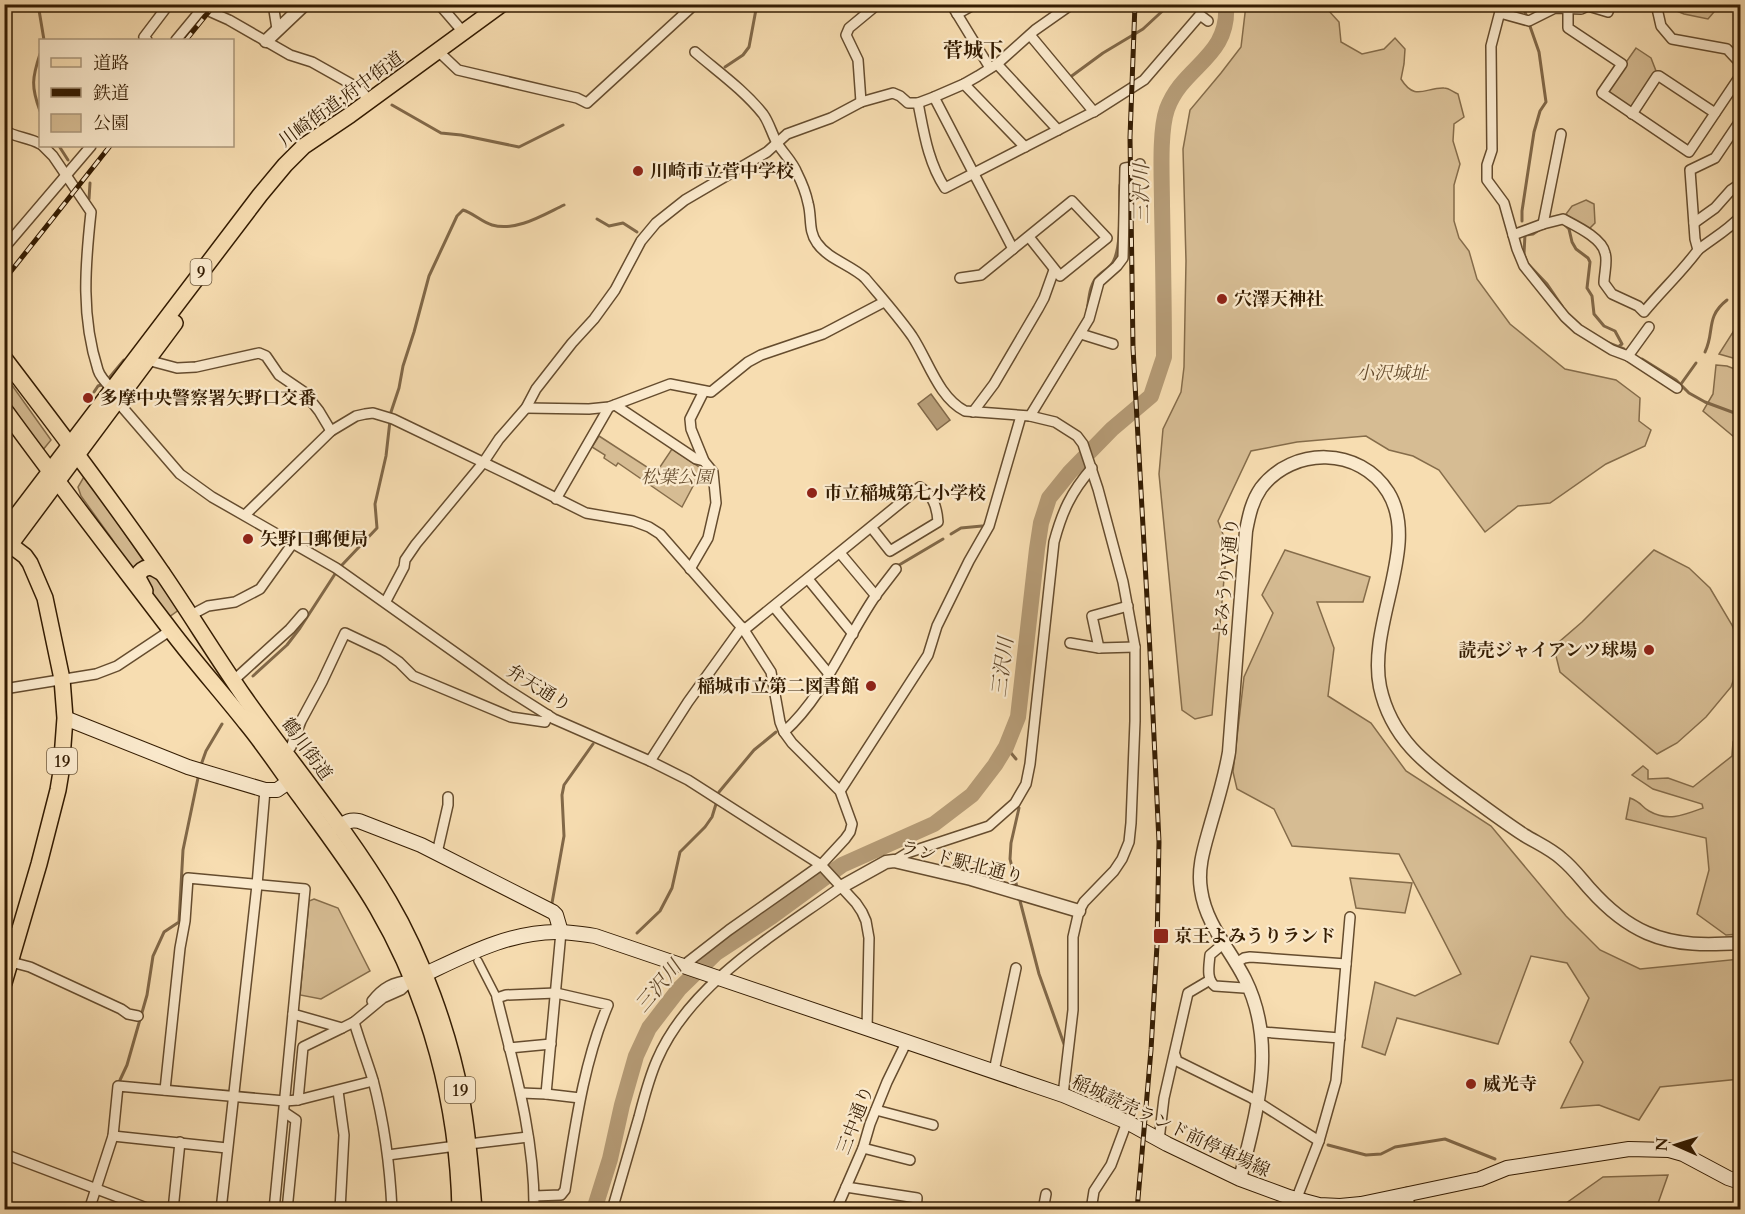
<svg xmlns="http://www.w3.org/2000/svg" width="1745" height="1214" font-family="Cardo,'Noto Serif JP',serif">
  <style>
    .green { fill: #d6bc93; stroke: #856c4a; stroke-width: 1.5 }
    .water { fill: #b59b76; stroke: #816848; stroke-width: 1.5 }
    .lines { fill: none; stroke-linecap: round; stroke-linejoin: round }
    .stream { stroke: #816848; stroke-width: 3 }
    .river { stroke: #b59b76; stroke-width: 16 }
    .pedestrian-casing { stroke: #654c2e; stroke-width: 10 }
    .minor-casing { stroke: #654c2e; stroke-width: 12 }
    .tertiary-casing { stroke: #654c2e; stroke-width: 15 }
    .secondary-casing { stroke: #341c02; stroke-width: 16 }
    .primary-casing { stroke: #341c02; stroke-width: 18 }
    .pedestrian { stroke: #fae9cc; stroke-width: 7 }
    .minor { stroke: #fae9cc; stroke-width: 9 }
    .tertiary { stroke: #fae9cc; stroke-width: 12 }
    .secondary { stroke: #fae9cc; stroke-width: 14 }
    .primary { stroke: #f7ddb1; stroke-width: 15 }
    .rail-casing { stroke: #341c02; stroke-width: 5 }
    .rail { stroke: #fae9cc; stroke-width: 3; stroke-dasharray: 9; stroke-linecap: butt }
    .poi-dot { fill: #8f2418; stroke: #fae9cc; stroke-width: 2 }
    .labels { text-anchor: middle; stroke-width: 4.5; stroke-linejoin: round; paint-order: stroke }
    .shield { fill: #fae9cc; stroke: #6f5a3f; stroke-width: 1.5 }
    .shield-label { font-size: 16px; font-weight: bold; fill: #341c02 }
    .street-label { font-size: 18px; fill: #341c02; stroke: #fae9cc }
    .poi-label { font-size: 18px; font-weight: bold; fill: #341c02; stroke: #fae9cc; text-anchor: start }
    .park-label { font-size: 18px; font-style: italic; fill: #654c2e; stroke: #fae9cc }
    .neighbourhood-label { font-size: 20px; font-weight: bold; fill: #341c02; stroke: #fae9cc }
    .water-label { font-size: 20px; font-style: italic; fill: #61482b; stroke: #fae9cc }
  </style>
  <rect width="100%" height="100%" fill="#f7ddb1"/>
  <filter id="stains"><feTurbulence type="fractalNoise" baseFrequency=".00333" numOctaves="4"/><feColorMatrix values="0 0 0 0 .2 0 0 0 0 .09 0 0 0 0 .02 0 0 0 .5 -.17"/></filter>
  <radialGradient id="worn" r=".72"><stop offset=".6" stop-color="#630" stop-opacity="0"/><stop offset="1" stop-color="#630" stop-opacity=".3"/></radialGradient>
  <g class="green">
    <path d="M1327 4 1328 10 1339 22 1341 42 1362 54 1384 49 1395 38 1405 49 1404 64 1401 79C1415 102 1426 87 1444 88 1449 88 1453 92 1458 94L1464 117 1454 124 1453 141 1460 164 1454 185V221L1459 238 1469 251 1477 279 1510 324 1565 369 1616 380 1640 398 1639 421 1651 430 1645 446 1606 464 1550 503 1518 506 1485 532 1439 470 1413 456 1389 450 1366 436 1297 442 1251 451 1218 521 1227 545 1212 715 1195 719 1182 710 1159 474 1163 429 1181 392 1184 367 1186 261 1183 149 1190 110 1221 73 1241 47 1246 5Z"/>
    <path d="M1662 5H1720L1708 19 1684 14Z"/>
    <path d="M1636 48 1651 58 1656 71 1632 106 1627 107 1609 93 1608 88Z"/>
    <path d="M1586 200 1594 204 1595 223 1588 230 1566 214 1572 206Z"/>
    <path d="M1740 321V360L1719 354Z"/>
    <path d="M1716 365 1727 366 1740 371V442L1703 411 1713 394Z"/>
    <path d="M4 374 51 440 42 451 5 399Z"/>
    <path d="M599 436 656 473 672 449 702 469 682 507 618 463 616 466 604 458 605 455 592 447Z"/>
    <path d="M85 475 145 563 133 573 112 539 81 496 78 487Z"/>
    <path d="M1285 550 1370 577 1363 602H1317L1334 648 1328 696 1371 723 1406 771 1491 826 1566 916 1600 950 1640 969 1740 959V1079L1660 1087 1639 1120 1599 1105 1561 1108 1583 1062 1570 1042 1589 998 1567 963 1531 956 1498 1044 1397 1018 1385 1055 1362 1047 1375 982 1415 996 1461 974 1399 854 1292 846 1274 809 1237 789 1233 772 1244 677 1273 613 1262 595Z"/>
    <path d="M1654 550 1689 568 1710 588 1732 625 1740 645V661L1731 687 1706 717 1677 743 1657 754 1560 672 1556 656 1559 642 1582 622Z"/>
    <path d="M153 571 180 609 169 617C160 611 146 585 143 575Z"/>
    <path d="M1740 728V934L1726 935 1697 914 1709 870 1706 838 1626 819 1630 798C1643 803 1640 806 1649 811 1668 822 1684 815 1703 808L1702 804 1653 789 1632 775 1643 766 1648 770V779L1668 778 1693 787 1732 756 1733 742Z"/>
    <path d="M1350 878 1412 883 1405 913 1356 908Z"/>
    <path d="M314 899 338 908 370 971 321 999 300 995 309 901Z"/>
    <path d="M1668 1175 1656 1209 1567 1210 1562 1206 1603 1177Z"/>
  </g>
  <path class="water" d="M931 394 950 420 937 430 918 404Z"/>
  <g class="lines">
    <g class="stream">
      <path d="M38 4 44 40"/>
      <path d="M40 54C32 78 31 87 40 111"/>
      <path d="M725 67 743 55 749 47 757 4"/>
      <path d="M1069 78 1103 53 1143 29 1170 4"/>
      <path d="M392 105 441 133 461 135 519 147 563 125"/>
      <path d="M59 146 68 160"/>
      <path d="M89 199 90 183"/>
      <path d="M597 219 609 226 623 223 637 232"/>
      <path d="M1522 221V211L1534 132 1540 111 1546 102 1539 52 1525 12V4"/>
      <path d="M1562 222 1569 229 1572 242 1576 249 1588 258 1590 262 1587 288 1592 296 1594 314 1604 326 1615 331 1622 344 1618 347"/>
      <path d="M1525 234 1524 254 1527 263 1547 284 1562 306"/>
      <path d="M1526 235 1533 234 1539 230"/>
      <path d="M1087 311C1089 300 1089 284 1098 276 1104 270 1111 268 1114 260 1122 243 1119 205 1120 185"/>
      <path d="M1606 342 1624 349"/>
      <path d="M1705 352C1715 332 1705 317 1727 300"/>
      <path d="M1642 359 1676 380 1689 393 1705 402 1740 415"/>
      <path d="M1681 384 1696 363"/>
      <path d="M94 392 98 386 104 384 124 360"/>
      <path d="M951 534 961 528 982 526"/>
      <path d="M342 565 377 528 375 504 386 456 391 412 399 388 403 366 414 332 429 276 457 216 463 210C473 213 482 222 492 225 516 232 543 215 564 205"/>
      <path d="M894 568 943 539"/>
      <path d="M253 676 287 645 300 628 335 574"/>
      <path d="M1006 747 1016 759"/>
      <path d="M201 765 206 751 222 724"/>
      <path d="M719 792 754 750 776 732"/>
      <path d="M1017 887 1010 859 1011 843 1019 808"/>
      <path d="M1019 897 1039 974 1064 1044"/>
      <path d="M552 903 564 836 562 795 564 785 593 744"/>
      <path d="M637 933 660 911 672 888 680 852 705 827 712 817 716 804"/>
      <path d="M120 1080 127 1065 147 995 153 956 164 932 179 922 183 850 198 778"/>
      <path d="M1328 1145 1366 1155 1381 1154 1395 1147 1445 1139 1495 1159"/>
      <path d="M596 1203 602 1210"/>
    </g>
    <path class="river" d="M594 1210 610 1159 622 1105 636 1056 649 1028 679 989 716 953 771 917 842 865 934 824 972 795 995 765 1006 747 1018 717 1037 549 1041 523 1049 498 1070 472 1112 429 1151 396 1164 357C1164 306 1163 256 1162 205 1162 179 1159 132 1167 109 1183 65 1230 58 1226 4"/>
    <defs>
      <path id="pedestrian" d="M478 961 497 998"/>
      <g id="minor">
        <path d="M188 4 202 8 229 20 290 55 312 62 360 89 364 94 367 102"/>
        <path d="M273 4 277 29"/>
        <path d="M439 4 464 33"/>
        <path d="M951 4 990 68"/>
        <path d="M1502 4 1491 46 1492 150 1487 165V180L1504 203 1517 249 1524 266 1565 317 1578 329 1612 350 1628 356 1677 388"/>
        <path d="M1656 4 1661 26 1672 39 1727 49 1740 63"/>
        <path d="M1568 10V28L1622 64 1602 93 1689 152 1740 76"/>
        <path d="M1500 13 1529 21 1555 8 1581 9 1588 6 1608 12 1611 4"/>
        <path d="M957 14 975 4"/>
        <path d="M1030 35 1094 112"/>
        <path d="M147 40 144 37 169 4"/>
        <path d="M176 40 205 5"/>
        <path d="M438 51 458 70 577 98 587 103 695 4"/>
        <path d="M695 52C717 71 744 90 763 114 769 122 772 134 777 143 783 153 793 162 797 173 802 183 806 193 808 203 812 217 808 231 817 243 828 259 851 265 865 278 881 297 898 316 912 336 928 360 938 397 965 411L1030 416 1055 422 1077 436 1083 444 1098 489 1123 582 1135 647V721L1131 823 1129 842 1122 859 1114 871 1084 902 1079 911 1073 937V1010L1063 1095"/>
        <path d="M1736 57 1740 44"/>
        <path d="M997 64 1058 130"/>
        <path d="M964 84 1025 147"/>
        <path d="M934 97 1013 249"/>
        <path d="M861 102 858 60 846 35 849 28 878 4"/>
        <path d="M918 103C924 133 928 162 945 188L1097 110 1144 80 1200 15 1208 21"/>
        <path d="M1632 114 1657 76H1659L1715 113"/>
        <path d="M4 130C15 138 29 137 40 144"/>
        <path d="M43 146 53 156 91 212C85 267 81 317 98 370 100 377 107 384 112 389"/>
        <path d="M1694 223 1715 208 1731 190 1740 184"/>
        <path d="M1543 224 1561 134"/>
        <path d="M1513 235 1543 224 1563 219C1576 226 1602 238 1605 253 1608 261 1604 274 1604 283L1612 294 1638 306 1644 312C1662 290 1681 273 1698 250L1695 239 1690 170 1715 158 1740 121"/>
        <path d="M4 248 91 146"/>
        <path d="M1698 250C1712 239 1728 230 1740 217"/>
        <path d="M960 278 981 275 1072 201 1107 238 1060 276 1029 237"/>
        <path d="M1081 334 1113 344"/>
        <path d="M1628 356 1649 327"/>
        <path d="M147 360 177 368 196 367 259 353 266 356 279 375 304 392 319 411 331 431"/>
        <path d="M117 401 180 474 212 497 336 568 505 688 554 719 650 761 688 780 821 865 856 903 862 912 866 921 869 938 867 1029"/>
        <path d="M615 405 696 459 704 461"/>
        <path d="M526 408 589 409 609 407 670 384 711 392 748 362 761 355 823 334 884 302"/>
        <path d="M973 412 994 384 1038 309 1044 298 1054 270"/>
        <path d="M1030 416 1089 319 1099 282 1117 266 1123 258 1125 168 1138 166 1140 164"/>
        <path d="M556 499 609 407"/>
        <path d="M245 515 331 431 356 416 365 414 373 413 393 419 518 479 586 513 633 521 649 527 660 534 744 630 771 672 780 722 784 732 792 743 840 791 852 824 850 832 845 839 821 865 729 930 684 965"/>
        <path d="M840 553 876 596"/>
        <path d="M690 569 708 538 716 503 713 472 704 461 691 429 690 419 704 391"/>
        <path d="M808 579 853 634"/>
        <path d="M386 601 404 567 405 560 416 544 483 463 499 439 526 408 536 389 572 343 594 319 615 290 641 241 656 223 685 200 767 152 787 134 831 118 861 102 893 93 900 96 908 103H918L934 97 964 84 978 76 997 64 1035 30 1072 4"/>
        <path d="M774 607 829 674"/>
        <path d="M191 615 208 606 235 602 260 589 293 543"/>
        <path d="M744 630 920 487C933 495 937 507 938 522L890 551 871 527"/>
        <path d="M1070 643 1099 648 1135 647"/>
        <path d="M1099 648 1092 616 1128 606"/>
        <path d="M234 680 290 629 303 614"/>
        <path d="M4 689 96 674 117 666 171 630"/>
        <path d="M784 732C825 695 845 640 876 595 883 586 889 578 896 569"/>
        <path d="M285 753 291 747 301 721 322 682 345 633 383 651 399 662 413 676 511 717 545 722 548 715"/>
        <path d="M650 761 688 702 742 627"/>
        <path d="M840 791 928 655 937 626 969 561 989 526 1021 416"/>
        <path d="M437 853 448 805V797"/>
        <path d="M894 861 907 853 989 826 1015 803 1026 784 1030 764 1054 542C1062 512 1071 492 1092 468"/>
        <path d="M4 930 19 935"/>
        <path d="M1223 944 1210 955C1209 966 1206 979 1215 986L1244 988 1248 986"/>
        <path d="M11 962 30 967 121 1009 128 1014 138 1016"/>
        <path d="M1236 963 1244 958 1250 957 1346 964"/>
        <path d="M372 1001C383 987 393 982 411 980"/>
        <path d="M293 1014 342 1028 354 1022 383 998 401 990 412 980"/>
        <path d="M354 1022C360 1042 367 1061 373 1080 384 1122 390 1166 392 1210"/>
        <path d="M1262 1032 1340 1038"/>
        <path d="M509 1048 551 1044"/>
        <path d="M1175 1055 1177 1061 1250 1097 1319 1141"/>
        <path d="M994 1071 1016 968"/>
        <path d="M165 1090 180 948 185 921 188 878 305 889 274 1210"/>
        <path d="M338 1091 344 1135 340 1210"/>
        <path d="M521 1093 546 1094 580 1098"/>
        <path d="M546 1094 561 932"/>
        <path d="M298 1100 303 1047 342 1028"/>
        <path d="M876 1110 933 1125"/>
        <path d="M284 1112 296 1120 287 1210"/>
        <path d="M113 1136 227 1148"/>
        <path d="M4 1140 7 1155 152 1210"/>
        <path d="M1159 1140 1164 1098 1188 993 1210 980"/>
        <path d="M469 1144 528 1137"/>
        <path d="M863 1148 910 1160"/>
        <path d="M388 1155 456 1146"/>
        <path d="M846 1187 917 1198 916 1210"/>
        <path d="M1296 1200 1319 1141 1336 1081 1350 917"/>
        <path d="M89 1210 113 1136 118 1086 285 1101 298 1100 373 1081"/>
        <path d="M173 1210 180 1142"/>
        <path d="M221 1210 257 885 265 790"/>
        <path d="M534 1210C535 1137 514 1067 497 998L506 995 556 993 608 1005C583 1064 575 1128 565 1190L561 1195 534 1196"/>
        <path d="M612 1210C621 1179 630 1148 639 1117 644 1098 649 1078 657 1060 690 983 776 934 841 887"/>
        <path d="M836 1210 863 1148 870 1124 887 1082 906 1043"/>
        <path d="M1043 1210 1046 1194"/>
        <path d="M1091 1210 1094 1191 1111 1165 1127 1122"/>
      </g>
      <g id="tertiary">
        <path d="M266 41 305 4"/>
        <path d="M841 887 886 862 894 861 971 879 1079 911"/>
        <path d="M1240 1179C1256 1113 1278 1045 1245 979 1230 949 1206 925 1201 890 1197 867 1205 845 1211 823 1218 799 1225 776 1229 752L1246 531C1249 515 1252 501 1261 488 1293 446 1360 447 1388 492 1421 545 1367 624 1380 687 1391 738 1425 764 1465 793 1484 807 1504 822 1524 835 1537 843 1551 849 1562 859 1573 868 1581 879 1590 889 1606 907 1624 923 1647 933 1677 946 1708 945 1740 943"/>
        <path d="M1407 1194 1408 1210"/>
        <path d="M4 1208 9 1210"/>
      </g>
      <g id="secondary">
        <path d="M65 718 188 767 265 790H277L297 776"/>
        <path d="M339 827C346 822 350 819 359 821L421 845 553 912 556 915 561 932"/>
        <path d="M417 978C462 957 510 930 562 932 573 933 584 934 595 936L1063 1095 1127 1122 1167 1144 1240 1179 1289 1197 1319 1205 1340 1206 1361 1204 1480 1179 1507 1168 1629 1149 1669 1150 1683 1154 1728 1178 1740 1182"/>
      </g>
      <g id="primary">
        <path d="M4 358C58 429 112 500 163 574 191 615 217 658 245 698 293 766 347 830 389 901 422 957 449 1032 461 1096 468 1134 471 1171 474 1210"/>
        <path d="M4 409C57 482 112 553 166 624 191 658 220 690 246 723 266 747 283 774 302 799 328 835 355 870 377 908 430 999 458 1105 460 1210"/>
        <path d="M4 532 260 195 285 165 304 146 350 115 502 4"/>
        <path d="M4 540 25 556 30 563 45 598 62 679 65 718 61 772 58 790 39 864 4 983"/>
        <path d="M4 553 175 323"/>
        <path d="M145 591 138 578 140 572C148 564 154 568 162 573"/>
      </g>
    </defs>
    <use href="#pedestrian" class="pedestrian-casing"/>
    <use href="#minor" class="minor-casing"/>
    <use href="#tertiary" class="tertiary-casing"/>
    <use href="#secondary" class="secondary-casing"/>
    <use href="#primary" class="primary-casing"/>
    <use href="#pedestrian" class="pedestrian"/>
    <use href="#minor" class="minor"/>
    <use href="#tertiary" class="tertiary"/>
    <use href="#secondary" class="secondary"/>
    <use href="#primary" class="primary"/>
    <defs>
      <g id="rail">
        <path d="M1135 4 1130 137 1133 348 1150 652 1159 842 1157 945 1151 1050 1137 1210"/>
        <path d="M186 40 215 4"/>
        <path d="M4 280 110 146"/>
      </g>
    </defs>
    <use href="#rail" class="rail-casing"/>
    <use href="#rail" class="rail"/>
  </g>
  <g class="poi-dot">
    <circle cx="638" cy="171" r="6"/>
    <circle cx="1222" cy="299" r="6"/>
    <circle cx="88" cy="398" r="6"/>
    <circle cx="812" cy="493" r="6"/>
    <circle cx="248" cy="539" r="6"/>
    <circle cx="1649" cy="650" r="6"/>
    <circle cx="871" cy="686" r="6"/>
    <rect x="1153" y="928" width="16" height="16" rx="3"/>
    <circle cx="1471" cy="1084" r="6"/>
  </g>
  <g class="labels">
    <g class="shield">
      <rect x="190.5" y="259" width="21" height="26" rx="4.5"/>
      <rect x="47" y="748" width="30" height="26" rx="4.5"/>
      <rect x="445" y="1077" width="30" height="26" rx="4.5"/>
    </g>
    <g class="shield-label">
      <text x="201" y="278">9</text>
      <text x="62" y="767">19</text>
      <text x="460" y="1096">19</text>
    </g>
    <g class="street-label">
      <text transform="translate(341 99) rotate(-36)" y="6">川崎街道;府中街道</text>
      <text transform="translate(1226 578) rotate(-84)" y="6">よみうりV通り</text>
      <text transform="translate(539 688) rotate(32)" y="6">弁天通り</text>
      <text transform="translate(307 749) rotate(54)" y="6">鶴川街道</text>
      <text transform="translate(962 862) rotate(14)" y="6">ランド駅北通り</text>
      <text transform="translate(855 1120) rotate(-69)" y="6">三中通り</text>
      <text transform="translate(1171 1126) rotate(25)" y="6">稲城読売ランド前停車場線</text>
    </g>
    <g class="poi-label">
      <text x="650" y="177">川崎市立菅中学校</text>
      <text x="1234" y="305">穴澤天神社</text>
      <text x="100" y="404">多摩中央警察署矢野口交番</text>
      <text x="824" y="499">市立稲城第七小学校</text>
      <text x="260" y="545">矢野口郵便局</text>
      <text x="1637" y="656" text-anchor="end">読売ジャイアンツ球場</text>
      <text x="859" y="692" text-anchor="end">稲城市立第二図書館</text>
      <text x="1174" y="942">京王よみうりランド</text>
      <text x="1483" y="1090">威光寺</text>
    </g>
    <g class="park-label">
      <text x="1392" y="379">小沢城址</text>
      <text x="677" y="483">松葉公園</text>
    </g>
    <g class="neighbourhood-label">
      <text x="973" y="57">菅城下</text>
    </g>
    <g class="water-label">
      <text transform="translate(1141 194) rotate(-90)" y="7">三沢川</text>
      <text transform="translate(1002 667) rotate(-83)" y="7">三沢川</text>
      <text transform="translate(658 986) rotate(-50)" y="7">三沢川</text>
    </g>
  </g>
  <rect width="1745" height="1214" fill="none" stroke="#f7ddb1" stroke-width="24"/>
  <rect x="6" y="6" width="1733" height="1202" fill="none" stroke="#341c02" stroke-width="3"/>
  <rect x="12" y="12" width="1721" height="1190" fill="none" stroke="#341c02" stroke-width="1.5"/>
  <rect x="39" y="39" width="195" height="108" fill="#fae9cc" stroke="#ab977b" stroke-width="1.5"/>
  <rect x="51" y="58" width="30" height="9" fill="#f7ddb1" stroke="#ab977b" stroke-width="1.5"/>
  <text x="93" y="69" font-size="18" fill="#341c02">道路</text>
  <rect x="51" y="88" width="30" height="9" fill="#341c02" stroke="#ab977b" stroke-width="1.5"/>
  <text x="93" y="99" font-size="18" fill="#341c02">鉄道</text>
  <rect x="51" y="114" width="30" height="18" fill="#d6bc93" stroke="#ab977b" stroke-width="1.5"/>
  <text x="93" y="129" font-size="18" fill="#341c02">公園</text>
  <g transform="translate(1676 1145) rotate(273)" stroke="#fae9cc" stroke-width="4.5" paint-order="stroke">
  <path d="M0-4.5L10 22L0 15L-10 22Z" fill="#341c02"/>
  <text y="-9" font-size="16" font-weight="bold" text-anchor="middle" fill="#341c02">N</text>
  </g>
  <rect width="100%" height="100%" filter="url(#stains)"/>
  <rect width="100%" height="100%" fill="url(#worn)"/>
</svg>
